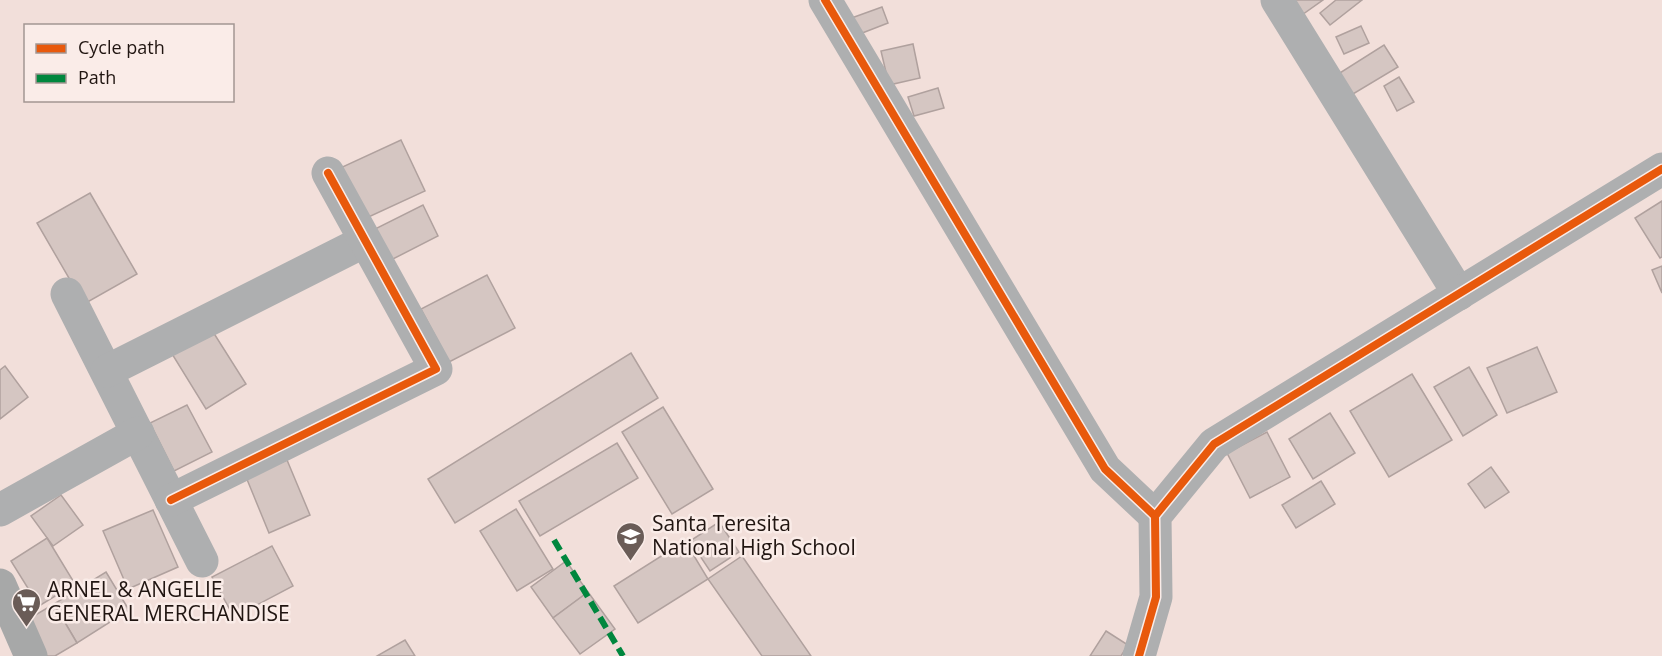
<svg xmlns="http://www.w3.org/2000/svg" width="1662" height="656" font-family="'Open Sans',sans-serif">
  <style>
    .building { fill: #d5c6c2; stroke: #b0a19e; stroke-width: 1.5 }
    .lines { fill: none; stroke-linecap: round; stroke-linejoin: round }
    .minor { stroke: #aeafb0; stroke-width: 33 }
    .major { stroke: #a7a8a8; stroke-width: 33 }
    .quiet { stroke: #00873e; stroke-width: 6; stroke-dasharray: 12 6; stroke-linecap: butt }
    .cycleway-casing { stroke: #faece8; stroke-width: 11 }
    .cycleway { stroke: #e8590c; stroke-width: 8 }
    .labels { text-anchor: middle; stroke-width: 5; stroke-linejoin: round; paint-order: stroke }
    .poi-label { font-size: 21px; fill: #201511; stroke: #faece8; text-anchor: start }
  </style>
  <rect width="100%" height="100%" fill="#f2dfda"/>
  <g class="building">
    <path d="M1287 0H1323L1299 17Z"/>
    <path d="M1336 0H1362L1330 25 1320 13Z"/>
    <path d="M882 7 888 23 852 37 846 20Z"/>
    <path d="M1361 26 1369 43 1344 54 1336 37Z"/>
    <path d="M913 44 920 78 889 85 881 51Z"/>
    <path d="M1384 45 1398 67 1348 97 1335 76Z"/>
    <path d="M1399 77 1414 102 1397 111 1384 86Z"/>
    <path d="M938 88 944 108 914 116 908 97Z"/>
    <path d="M401 140 425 191 362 220 338 169Z"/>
    <path d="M90 193 137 274 84 304 37 223Z"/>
    <path d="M1662 201V257L1660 258 1635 218Z"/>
    <path d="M423 205 438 236 387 262 371 231Z"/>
    <path d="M1662 266V293L1652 270Z"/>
    <path d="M487 275 515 328 449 362 421 309Z"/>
    <path d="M208 324 246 384 206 409 169 349Z"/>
    <path d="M1537 347 1557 392 1507 413 1487 368Z"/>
    <path d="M631 353 658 398 455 523 428 479Z"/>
    <path d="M5 366 28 397 0 419V370Z"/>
    <path d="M1469 367 1497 415 1463 436 1434 387Z"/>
    <path d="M1412 374 1452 440 1389 477 1350 411Z"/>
    <path d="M187 405 212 452 174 471 150 423Z"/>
    <path d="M663 407 713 489 672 514 622 432Z"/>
    <path d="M1330 413 1355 453 1313 479 1289 439Z"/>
    <path d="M1267 432 1290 477 1250 498 1227 453Z"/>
    <path d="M617 443 638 478 540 536 519 501Z"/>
    <path d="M287 460 310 515 269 533 246 477Z"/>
    <path d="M1491 467 1509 492 1485 508 1468 484Z"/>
    <path d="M1321 481 1335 504 1296 528 1282 505Z"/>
    <path d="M61 495 83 525 53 546 31 516Z"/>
    <path d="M516 509 553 569 517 591 480 531Z"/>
    <path d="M153 510 178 567 128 589 103 531Z"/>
    <path d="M719 522 739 552 710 571 690 541Z"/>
    <path d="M47 538 75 584 39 606 11 561Z"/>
    <path d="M685 541 708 579 638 623 614 586Z"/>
    <path d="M272 546 293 586 234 617 212 577Z"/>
    <path d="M742 556 811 656H762L708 579Z"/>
    <path d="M566 561 588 592 553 618 531 587Z"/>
    <path d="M106 572 129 610 77 643 54 604Z"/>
    <path d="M588 592 615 629 580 654 553 618Z"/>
    <path d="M54 604 77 643 55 656H47L25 621Z"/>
    <path d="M1106 631 1128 645 1121 656H1090Z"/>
    <path d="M405 640 415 656H377Z"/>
  </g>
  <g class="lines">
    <g class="minor">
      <path d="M825 0 1105 469 1155 516"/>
      <path d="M1277 0 1459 294"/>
      <path d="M67 294 202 561"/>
      <path d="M107 371 365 241"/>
      <path d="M171 500 436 369 328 173"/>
      <path d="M0 510 138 433"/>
      <path d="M1139 656 1156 597 1155 516 1214 444 1662 169"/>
    </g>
    <path class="major" d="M0 585 31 656"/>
    <path class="quiet" d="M554 540 623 656"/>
    <defs>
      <g id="cycleway">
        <path d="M825 0 1105 469 1155 516"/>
        <path d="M171 500 436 369 328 173"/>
        <path d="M1139 656 1156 597 1155 516 1214 444 1662 169"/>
      </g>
    </defs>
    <use href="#cycleway" class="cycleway-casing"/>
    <use href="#cycleway" class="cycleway"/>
  </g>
  <defs>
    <symbol id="school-pin" viewBox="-11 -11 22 30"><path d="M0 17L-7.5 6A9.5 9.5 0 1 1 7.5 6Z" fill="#6a5c57" stroke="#faece8"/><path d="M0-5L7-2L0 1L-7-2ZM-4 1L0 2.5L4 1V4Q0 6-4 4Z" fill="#fff"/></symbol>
    <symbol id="supermarket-pin" viewBox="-11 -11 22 30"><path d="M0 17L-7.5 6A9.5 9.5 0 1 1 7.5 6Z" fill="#6a5c57" stroke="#faece8"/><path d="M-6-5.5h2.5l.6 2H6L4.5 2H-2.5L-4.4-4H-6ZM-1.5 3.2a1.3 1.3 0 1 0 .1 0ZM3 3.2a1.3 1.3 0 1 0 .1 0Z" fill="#fff"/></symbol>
  </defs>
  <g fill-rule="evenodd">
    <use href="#school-pin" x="614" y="520" width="33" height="45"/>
    <use href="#supermarket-pin" x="10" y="586" width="33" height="45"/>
  </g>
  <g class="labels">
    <g class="poi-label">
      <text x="652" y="531">Santa Teresita<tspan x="652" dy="24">National High School</tspan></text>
      <text x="47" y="597">ARNEL &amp; ANGELIE<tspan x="47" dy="24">GENERAL MERCHANDISE</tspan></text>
    </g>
  </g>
  <rect x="24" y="24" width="210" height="78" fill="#faece8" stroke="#a39692" stroke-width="1.5"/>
  <rect x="36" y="44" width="30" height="9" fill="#e8590c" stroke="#a39692" stroke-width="1.5"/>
  <text x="78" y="54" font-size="18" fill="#201511">Cycle path</text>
  <rect x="36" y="74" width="30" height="9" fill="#00873e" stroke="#a39692" stroke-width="1.5"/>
  <text x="78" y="84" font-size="18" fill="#201511">Path</text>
</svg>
